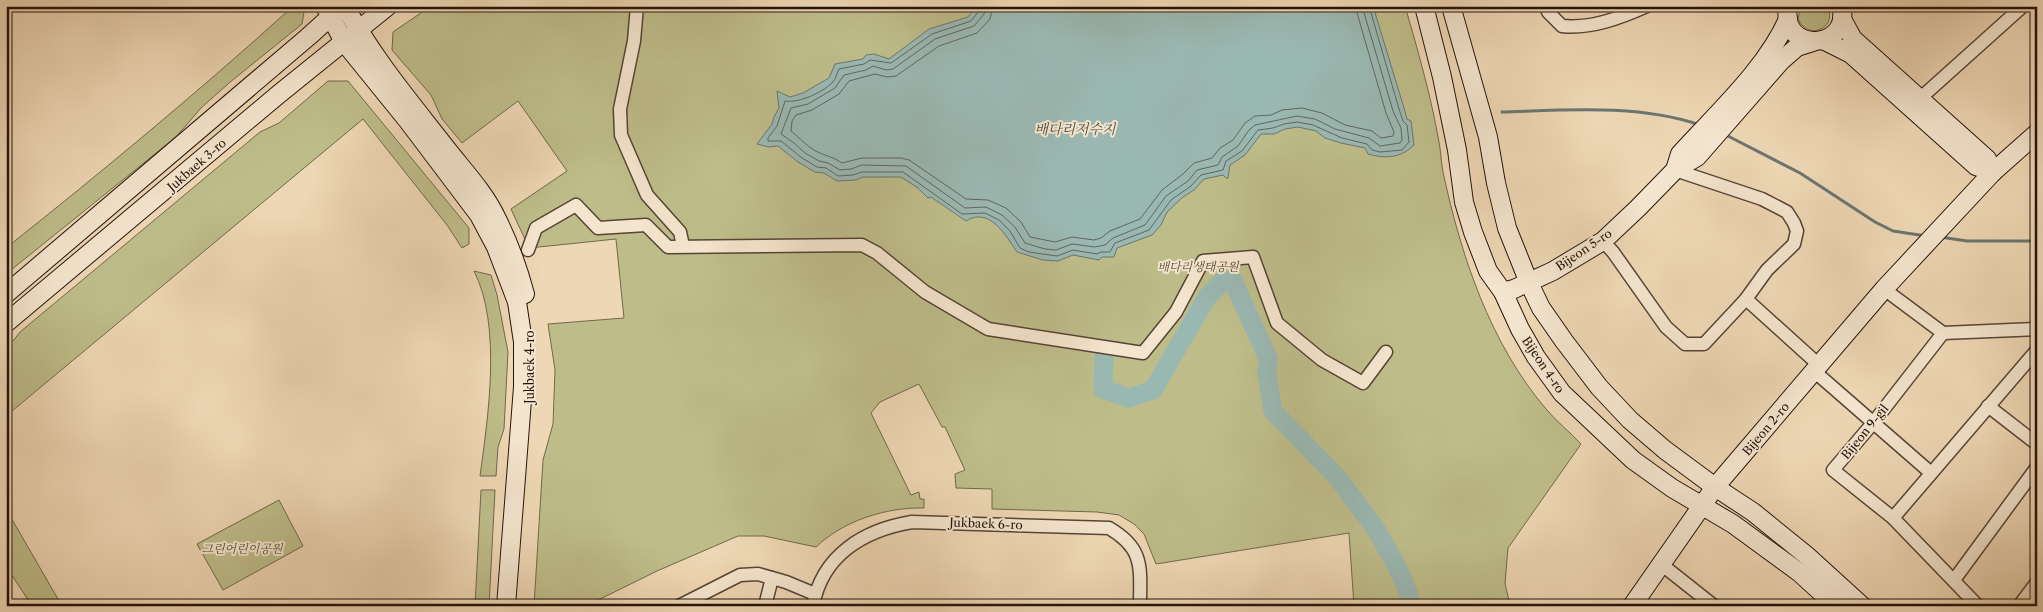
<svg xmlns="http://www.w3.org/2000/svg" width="2043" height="612" font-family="'Libre Caslon Text','Noto Serif KR',serif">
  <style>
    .green { fill: #bebd8a; stroke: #71684b }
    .water { fill: #9ab8b2; stroke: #6b7670 }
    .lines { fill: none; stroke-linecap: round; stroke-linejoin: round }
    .shore { stroke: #5f665f; stroke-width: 1 }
    .stream { stroke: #6b7670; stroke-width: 3 }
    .river { stroke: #9ab8b2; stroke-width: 19 }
    .street-casing { stroke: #564436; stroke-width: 15 }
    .secondary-casing { stroke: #24130c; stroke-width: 20 }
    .street { stroke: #f4e5ce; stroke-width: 12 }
    .secondary { stroke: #f4e5ce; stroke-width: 18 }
    .labels { text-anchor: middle; stroke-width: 4; stroke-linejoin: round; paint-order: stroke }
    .street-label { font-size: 12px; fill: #24130c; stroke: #f4e5ce }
    .park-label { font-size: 12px; font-style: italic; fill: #5a4e38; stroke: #f4e5ce }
    .water-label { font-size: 14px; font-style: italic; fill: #4d4d46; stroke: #f4e5ce }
  </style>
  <rect width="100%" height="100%" fill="#eed7b4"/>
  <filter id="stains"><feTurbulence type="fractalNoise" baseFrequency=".004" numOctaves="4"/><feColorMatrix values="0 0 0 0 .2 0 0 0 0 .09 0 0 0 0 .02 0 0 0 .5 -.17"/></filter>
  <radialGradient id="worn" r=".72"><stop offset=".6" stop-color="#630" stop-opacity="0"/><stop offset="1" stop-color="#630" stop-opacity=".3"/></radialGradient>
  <g class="green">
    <path d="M289 6H305L302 24 229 83 201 108 176 137 6 274V248C103 171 198 92 290 9Z"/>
    <path d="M431 6H1405C1418 51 1431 96 1439 142 1441 152 1441 162 1443 172 1461 256 1490 343 1546 409 1557 422 1570 432 1581 444L1508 548 1505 583 1510 606H1354L1349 533 1156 564 1144 534 1134 524 1119 515 1097 512 992 509V489L956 488 955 474 965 470 945 427H942L919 384 880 402 871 413 911 495 919 492 920 499H924V508C886 507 843 521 816 547L764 536H738L657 571 586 606H534L543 460 553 424 555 370 548 324 624 318 616 239 529 248 511 209 567 171 518 101 462 143 442 119 431 95 392 50 393 32Z"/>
    <path d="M1801 6H1827C1839 28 1807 42 1798 18Z"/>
    <path d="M328 81H348L469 228V244L462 248 447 225 363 119 6 416V350L20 332 260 132 279 123Z"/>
    <path d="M474 271 491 275 497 295 508 352 504 429 498 447 496 476H480C488 417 502 326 474 271Z"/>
    <path d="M481 490H495L489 606H475Z"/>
    <path d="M279 500 303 546 223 590 197 544Z"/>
    <path d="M6 509 62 606H32L6 566Z"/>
  </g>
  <path class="water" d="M976 6H1373L1404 108 1407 119 1411 121 1414 145C1401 158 1386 159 1368 154L1365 148 1341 143 1325 138 1316 131 1298 127 1285 129 1274 134H1261L1245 155 1230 165 1228 178H1226L1223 175 1204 179 1194 190 1183 197 1167 212 1161 225 1152 235 1117 248 1114 257H1102L1099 260 1073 255 1058 261 1043 260 1017 252C1006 236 990 206 966 221L931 197 928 198 918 188 901 177H863L856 180 837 181 824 173 815 172 798 162 778 146 769 147 757 144 772 124 774 117 779 108 777 91 790 97 803 93 829 78 835 64 863 59 866 55 874 54 889 59 929 29 968 17Z"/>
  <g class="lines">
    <g class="shore">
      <path d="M980 6 979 11 971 21 932 34 891 63 870 60 864 64 839 69C837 73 836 79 832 83 821 93 800 103 785 101L777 126 768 138V141H781L802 158 817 167 826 168 838 176 853 175 862 172H903L962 214 985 213 999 220 1010 231 1020 248 1029 252 1057 256 1073 250 1097 254 1101 252H1110L1115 243 1149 230 1171 200 1191 186 1201 175 1223 170 1226 161 1242 151 1258 130 1273 128 1284 124 1297 122 1313 125 1342 138 1367 144 1372 150 1380 152 1402 150 1409 142 1407 125 1403 121 1399 109 1369 6"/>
      <path d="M986 6 984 14 974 26 935 39 893 69 886 70 873 66 866 70 844 75 835 88 808 104 791 108 781 134 794 143 805 153 819 161 828 163 840 170 851 169 862 165 906 166 965 208 986 207 1002 215 1015 227 1025 243 1045 249 1056 250 1072 244 1095 247 1105 245 1113 238 1145 225 1166 196 1188 181 1197 170 1218 165 1222 157 1238 146 1249 130 1255 125 1297 116 1315 119 1335 129 1369 138 1380 146 1400 143 1402 140 1401 128 1393 111 1362 6"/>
      <path d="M993 6 990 19 977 33 939 46 896 76 887 77 875 74 849 81 839 94 812 110 796 115 792 121 791 131C800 138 809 149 820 153 829 157 833 157 842 163L862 158H901L909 160 966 199 988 200 1006 208 1021 222 1030 237 1055 242 1072 237 1094 240 1101 238 1110 231 1140 219 1162 190 1183 174 1194 163 1212 158 1220 148 1233 140 1245 123 1255 116 1271 115 1282 110 1302 108 1322 113 1345 125 1372 131 1381 138 1393 136 1394 132 1386 113 1355 6"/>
    </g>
    <g class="stream">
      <path d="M1502 112C1566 110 1638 104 1700 125"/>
      <path d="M1724 134 1800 173 1875 222 1893 231 1926 236"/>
      <path d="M1940 237 1967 241H2037"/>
    </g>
    <path class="river" d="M1104 357 1103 389 1129 398 1153 390 1207 297 1224 280 1233 281 1268 358 1267 374 1273 411 1337 477 1376 529 1397 567 1408 592 1411 606"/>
    <defs>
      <g id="street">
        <path d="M637 6 634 41 620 109 621 135 647 195 680 232 683 246"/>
        <path d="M1547 6 1548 12 1562 26C1591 29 1620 18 1647 6"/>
        <path d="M1915 103 2023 6"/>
        <path d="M1675 170 1762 199 1787 212 1794 223 1797 231 1794 244 1767 270 1746 299"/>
        <path d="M1603 241 1613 252 1666 327 1685 344H1704L1746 299 1819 365"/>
        <path d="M528 250 536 228 576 205 598 228 646 225 668 247 862 245 877 253 925 292 988 329 1143 353 1176 312 1203 261 1253 257 1277 323 1322 360 1363 383 1386 352"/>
        <path d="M1884 289 1943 333 1873 423 1833 470 1893 518 1978 606"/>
        <path d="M1943 333 2037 329"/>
        <path d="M1814 371 1931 473"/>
        <path d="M1988 406 2037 444"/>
        <path d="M1893 518 2037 350"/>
        <path d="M1661 564 1714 606"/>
        <path d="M1954 580 2037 467"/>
        <path d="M679 606 740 575 758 574 786 582 815 594"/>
        <path d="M765 606 772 578"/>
        <path d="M813 606C822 555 864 530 912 522L1109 528C1145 549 1140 568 1140 606"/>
        <path d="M2019 606 2037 582"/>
      </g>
      <g id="secondary">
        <path d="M325 6 344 42 408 121 479 215 496 247 517 302 523 342V387L506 606"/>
        <path d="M345 6C372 57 411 103 446 148 464 171 485 193 497 219 509 243 518 268 525 294"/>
        <path d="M1424 6 1442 77 1457 150 1464 202 1473 232 1488 271 1503 292 1520 329 1536 357 1562 393 1633 460 1672 488 1733 524 1800 573 1836 606"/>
        <path d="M1451 6 1488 137 1496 183 1507 228 1529 283 1541 308 1564 341 1599 387 1630 420 1665 450 1715 487 1753 512 1806 555 1862 606"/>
        <path d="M1788 6C1780 56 1853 49 1841 6"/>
        <path d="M1842 19 1853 39 1987 159 1993 172"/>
        <path d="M1823 40 1851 54 1976 166 1993 172"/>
        <path d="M1675 170 1680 154C1716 114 1766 69 1788 19"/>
        <path d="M1503 292 1514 289 1553 271 1603 241 1638 208 1675 170 1697 157 1781 61 1797 47 1813 42"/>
        <path d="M6 294 308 37 338 10"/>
        <path d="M6 323 279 94 388 6"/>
        <path d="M1632 606 1715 487 1884 289 1993 172 2037 133"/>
      </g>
    </defs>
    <use href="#street" class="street-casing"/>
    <use href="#secondary" class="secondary-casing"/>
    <use href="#street" class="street"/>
    <use href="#secondary" class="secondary"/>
  </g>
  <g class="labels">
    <g class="street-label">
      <text transform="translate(197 165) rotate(-41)" y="4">Jukbaek 3-ro</text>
      <text transform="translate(1584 250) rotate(-34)" y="4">Bijeon 5-ro</text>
      <text transform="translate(1543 365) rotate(56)" y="4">Bijeon 4-ro</text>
      <text transform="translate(530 367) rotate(-90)" y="4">Jukbaek 4-ro</text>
      <text transform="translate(1766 429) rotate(-50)" y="4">Bijeon 2-ro</text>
      <text transform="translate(1865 432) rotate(-51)" y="4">Bijeon 9-gil</text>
      <text transform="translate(986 524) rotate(2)" y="4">Jukbaek 6-ro</text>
    </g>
    <g class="park-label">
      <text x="1198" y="271">배다리생태공원</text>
      <text x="242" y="553">그린어린이공원</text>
    </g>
    <g class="water-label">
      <text x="1075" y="134">배다리저수지</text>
    </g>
  </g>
  <rect width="2043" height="612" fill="none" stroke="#eed7b4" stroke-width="25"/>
  <rect x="8" y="8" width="2028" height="597" fill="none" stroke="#24130c" stroke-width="2.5"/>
  <rect x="12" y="12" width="2018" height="587" fill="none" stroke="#24130c"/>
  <rect width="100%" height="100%" filter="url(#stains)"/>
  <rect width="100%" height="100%" fill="url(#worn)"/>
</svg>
